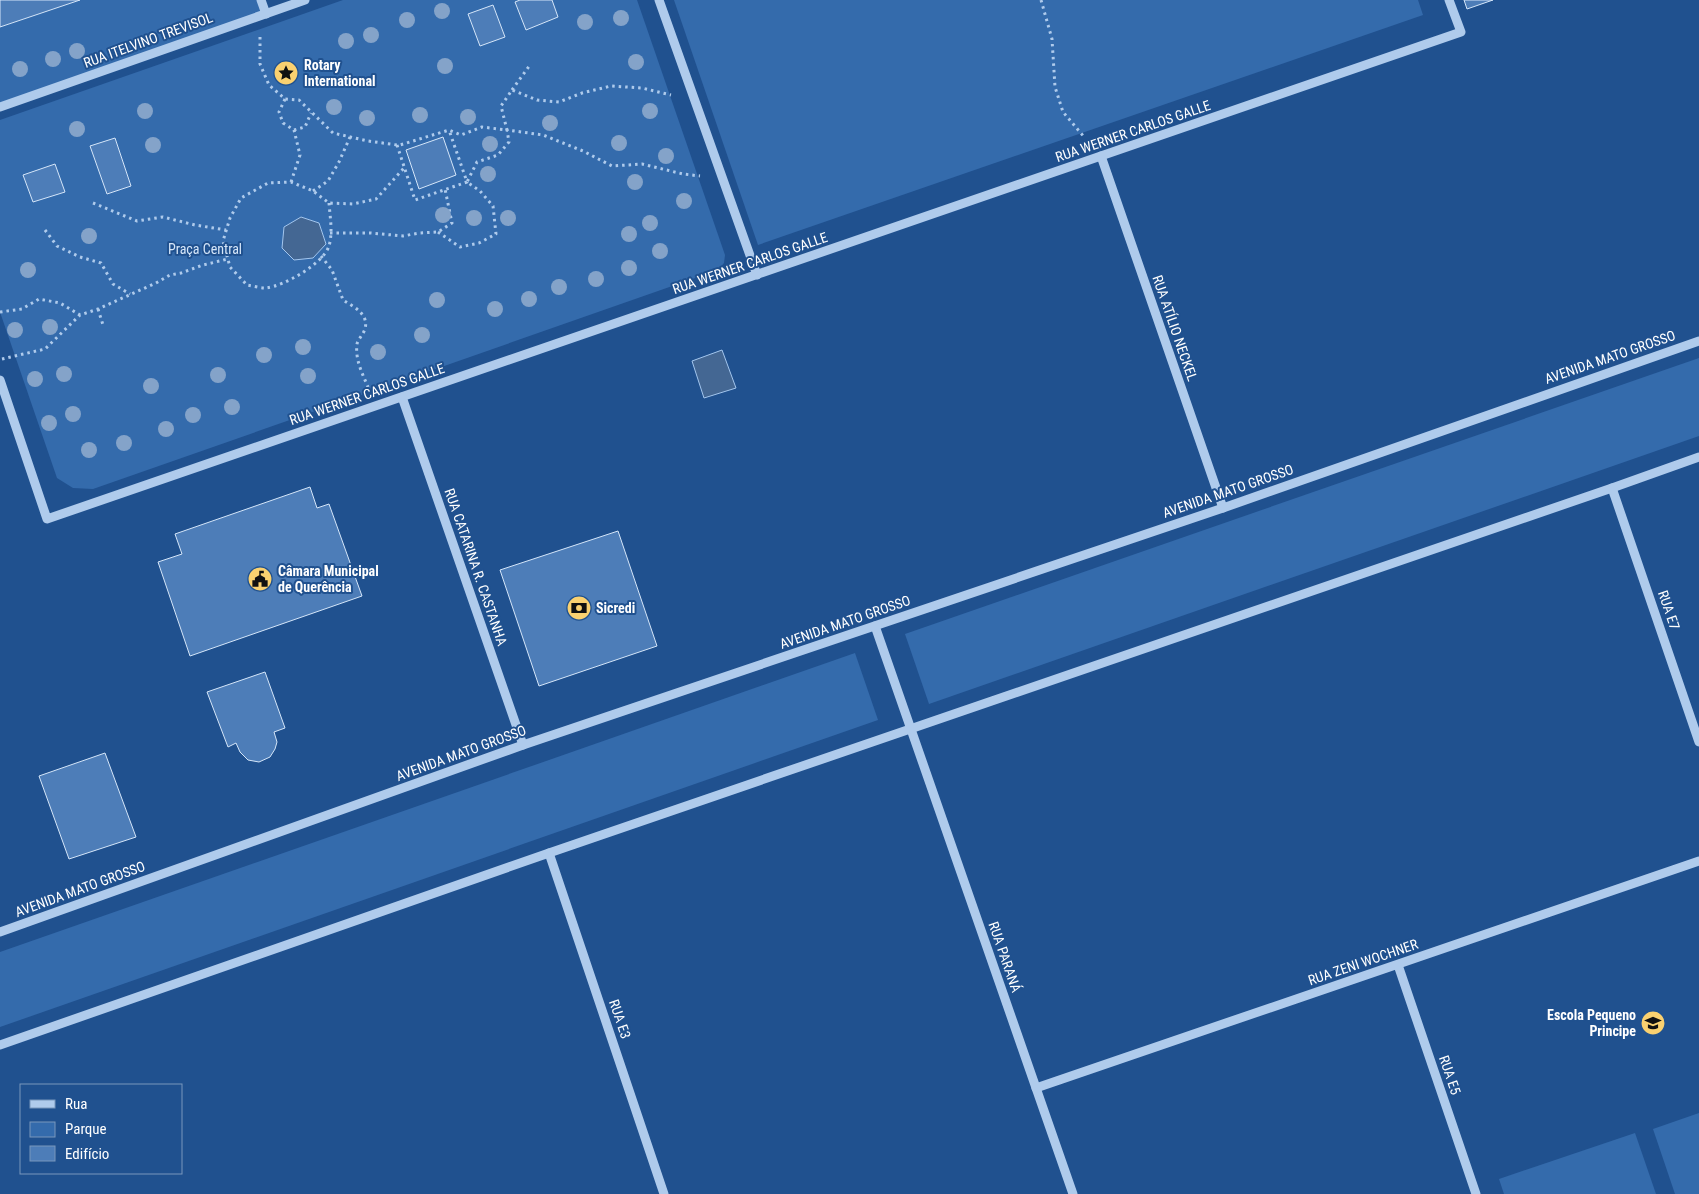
<svg xmlns="http://www.w3.org/2000/svg" width="1699" height="1194" font-family="'Roboto Condensed',sans-serif">
  <style>
    .green { fill: #346bac }
    .water { fill: #446793; stroke: #a3c6ee }
    .building { fill: #4d7db8; stroke: #d5e6f9 }
    .lines { fill: none; stroke-linecap: round; stroke-linejoin: round }
    .path { stroke: #afcbec; stroke-width: 3; stroke-dasharray: 2.5 4; stroke-linecap: butt }
    .minor { stroke: #afcbec; stroke-width: 9 }
    .tree { fill: #84a3c9 }
    .labels { text-anchor: middle; stroke-width: 4; stroke-linejoin: round; paint-order: stroke }
    .street-label { font-size: 14px; fill: #fff; stroke: #20518f }
    .poi-label { font-size: 14px; font-weight: bold; fill: #fff; stroke: #20518f; text-anchor: start }
    .park-label { font-size: 14px; fill: #d5e6f9; stroke: #20518f }
  </style>
  <rect width="100%" height="100%" fill="#20518f"/>
  <g class="green">
    <path d="M80 0H261L266 14 0 107V27Z"/>
    <path d="M343 0H637L725 255 724 263 718 270 93 489 73 488 57 478 0 312V120Z"/>
    <path d="M674 0H1418L1423 15 758 245Z"/>
    <path d="M1699 358V436L929 704 905 634Z"/>
    <path d="M855 653 878 720 0 1027V952Z"/>
    <path d="M1699 1113V1194H1675L1653 1129Z"/>
    <path d="M1635 1133 1656 1194H1504L1499 1179Z"/>
  </g>
  <g class="water">
    <path d="M301 217 319 223 326 244 313 258 294 260 282 248 284 227Z"/>
    <path d="M722 350 736 388 704 398 692 361Z"/>
  </g>
  <g class="building">
    <path d="M0 0H80L0 27Z"/>
    <path d="M520 0H552L558 17 526 30 515 2Z"/>
    <path d="M1464 0H1493L1467 9Z"/>
    <path d="M493 5 505 37 480 46 468 14Z"/>
    <path d="M443 137 456 175 419 189 406 150Z"/>
    <path d="M115 138 131 186 107 194 90 146Z"/>
    <path d="M55 164 65 192 33 202 23 175Z"/>
    <path d="M310 487 317 508 329 504 362 596 190 656 158 562 182 554 175 534Z"/>
    <path d="M618 531 657 646 539 686 500 570Z"/>
    <path d="M265 672 285 728 274 732 277 742 275 749 270 757 259 762 248 760 240 752 236 743 228 747 207 692Z"/>
    <path d="M105 753 136 837 69 859 39 776Z"/>
  </g>
  <g class="lines">
    <g class="path">
      <path d="M1041 0 1052 39 1055 87 1063 112 1085 138"/>
      <path d="M260 37V64L269 85 285 99 299 100 333 133 368 141 397 145H400L449 130 461 135 482 127 507 130 501 106 512 90 537 100 559 102 582 93 611 86 642 88 671 95"/>
      <path d="M512 90 530 65"/>
      <path d="M285 99 279 112 283 123 294 130 305 127 311 113"/>
      <path d="M397 145 415 200 467 182 449 130"/>
      <path d="M291 182 300 155 294 130"/>
      <path d="M313 191 328 181 339 162 350 137"/>
      <path d="M93 203 137 221 163 217 195 225 226 230"/>
      <path d="M329 203C330 217 333 232 329 246 323 264 284 286 266 288 260 288 253 286 247 285L230 267 223 241 230 218 241 198 268 183 291 182 313 191 329 203 353 204 376 199 404 168"/>
      <path d="M45 230 57 246 80 257 101 263 113 284 130 294"/>
      <path d="M438 232 460 247 479 243 496 234 493 206 480 191 467 182 477 162 498 155 509 142 507 130 543 135 583 151 612 166 642 164 683 174 700 176"/>
      <path d="M330 233H371L403 236 419 233 438 232 452 223 445 189"/>
      <path d="M321 256 332 270 343 300C354 307 369 314 365 329 363 335 358 339 357 344 355 359 362 373 368 387"/>
      <path d="M98 309 103 325"/>
      <path d="M0 312 22 309 39 299 60 303 80 315"/>
      <path d="M2 359 45 349 80 315 98 309 156 283 170 275 181 273 203 265 228 259"/>
    </g>
    <g class="minor">
      <path d="M261 0 266 14"/>
      <path d="M659 0 757 275"/>
      <path d="M0 107 305 0"/>
      <path d="M1101 156 1223 508"/>
      <path d="M0 380 47 519 1461 32 1449 0"/>
      <path d="M402 397 523 745"/>
      <path d="M1612 488 1699 742"/>
      <path d="M875 626 1073 1194"/>
      <path d="M549 853 664 1194"/>
      <path d="M0 932 523 745 1223 508 1699 341"/>
      <path d="M1398 965 1476 1194"/>
      <path d="M0 1045 549 853 1612 488 1699 457"/>
      <path d="M1036 1088 1699 861"/>
    </g>
  </g>
  <g class="tree">
    <circle cx="442" cy="11" r="8"/>
    <circle cx="621" cy="18" r="8"/>
    <circle cx="407" cy="20" r="8"/>
    <circle cx="585" cy="22" r="8"/>
    <circle cx="371" cy="35" r="8"/>
    <circle cx="346" cy="41" r="8"/>
    <circle cx="77" cy="51" r="8"/>
    <circle cx="53" cy="59" r="8"/>
    <circle cx="636" cy="62" r="8"/>
    <circle cx="445" cy="66" r="8"/>
    <circle cx="20" cy="69" r="8"/>
    <circle cx="334" cy="107" r="8"/>
    <circle cx="145" cy="111" r="8"/>
    <circle cx="650" cy="111" r="8"/>
    <circle cx="420" cy="115" r="8"/>
    <circle cx="468" cy="117" r="8"/>
    <circle cx="367" cy="118" r="8"/>
    <circle cx="550" cy="123" r="8"/>
    <circle cx="77" cy="129" r="8"/>
    <circle cx="619" cy="143" r="8"/>
    <circle cx="490" cy="144" r="8"/>
    <circle cx="153" cy="145" r="8"/>
    <circle cx="666" cy="156" r="8"/>
    <circle cx="488" cy="174" r="8"/>
    <circle cx="635" cy="182" r="8"/>
    <circle cx="684" cy="201" r="8"/>
    <circle cx="443" cy="215" r="8"/>
    <circle cx="474" cy="218" r="8"/>
    <circle cx="508" cy="218" r="8"/>
    <circle cx="650" cy="223" r="8"/>
    <circle cx="629" cy="234" r="8"/>
    <circle cx="89" cy="236" r="8"/>
    <circle cx="660" cy="251" r="8"/>
    <circle cx="629" cy="268" r="8"/>
    <circle cx="28" cy="270" r="8"/>
    <circle cx="596" cy="279" r="8"/>
    <circle cx="559" cy="287" r="8"/>
    <circle cx="529" cy="299" r="8"/>
    <circle cx="437" cy="300" r="8"/>
    <circle cx="495" cy="309" r="8"/>
    <circle cx="50" cy="327" r="8"/>
    <circle cx="15" cy="330" r="8"/>
    <circle cx="422" cy="335" r="8"/>
    <circle cx="303" cy="347" r="8"/>
    <circle cx="378" cy="352" r="8"/>
    <circle cx="264" cy="355" r="8"/>
    <circle cx="64" cy="374" r="8"/>
    <circle cx="218" cy="375" r="8"/>
    <circle cx="308" cy="376" r="8"/>
    <circle cx="35" cy="379" r="8"/>
    <circle cx="151" cy="386" r="8"/>
    <circle cx="232" cy="407" r="8"/>
    <circle cx="73" cy="414" r="8"/>
    <circle cx="193" cy="415" r="8"/>
    <circle cx="49" cy="423" r="8"/>
    <circle cx="166" cy="429" r="8"/>
    <circle cx="124" cy="443" r="8"/>
    <circle cx="89" cy="450" r="8"/>
  </g>
  <defs>
    <symbol id="sight-disc" viewBox="-11 -11 22 22"><circle r="9.5" fill="#fad170" stroke="#20518f"/><path d="M0-6L1.8-2.2L6-1.7L2.9 1.2L3.7 5.4L0 3.3L-3.7 5.4L-2.9 1.2L-6-1.7L-1.8-2.2Z" fill="#111"/></symbol>
    <symbol id="civic-disc" viewBox="-11 -11 22 22"><circle r="9.5" fill="#fad170" stroke="#20518f"/><path d="M-.6-6.5H3V-4.5H.6V-3L4-1V1h2V6H-6V1h2V-1L-.6-3ZM-1.2 2.5V6h2.4V2.5Z" fill="#111"/></symbol>
    <symbol id="bank-disc" viewBox="-11 -11 22 22"><circle r="9.5" fill="#fad170" stroke="#20518f"/><path d="M-6-4H6V4H-6ZM0-2.3a2.3 2.3 0 1 0 0 4.6a2.3 2.3 0 1 0 0-4.6Z" fill="#111"/></symbol>
    <symbol id="school-disc" viewBox="-11 -11 22 22"><circle r="9.5" fill="#fad170" stroke="#20518f"/><path d="M0-5L7-2L0 1L-7-2ZM-4 1L0 2.5L4 1V4Q0 6-4 4Z" fill="#111"/></symbol>
  </defs>
  <g fill-rule="evenodd">
    <use href="#sight-disc" x="272" y="59" width="28" height="28"/>
    <use href="#civic-disc" x="246" y="565" width="28" height="28"/>
    <use href="#bank-disc" x="565" y="594" width="28" height="28"/>
    <use href="#school-disc" x="1639" y="1009" width="28" height="28"/>
  </g>
  <g class="labels">
    <g class="street-label">
      <text transform="translate(148 40) rotate(-20)" y="5">RUA ITELVINO TREVISOL</text>
      <text transform="translate(1133 131) rotate(-19)" y="5">RUA WERNER CARLOS GALLE</text>
      <text transform="translate(750 263) rotate(-19)" y="5">RUA WERNER CARLOS GALLE</text>
      <text transform="translate(1175 328) rotate(71)" y="5">RUA ATÍLIO NECKEL</text>
      <text transform="translate(1610 357) rotate(-19)" y="5">AVENIDA MATO GROSSO</text>
      <text transform="translate(367 394) rotate(-19)" y="5">RUA WERNER CARLOS GALLE</text>
      <text transform="translate(1228 491) rotate(-19)" y="5">AVENIDA MATO GROSSO</text>
      <text transform="translate(476 567) rotate(71)" y="5">RUA CATARINA R. CASTANHA</text>
      <text transform="translate(1669 610) rotate(71)" y="5">RUA E7</text>
      <text transform="translate(845 622) rotate(-19)" y="5">AVENIDA MATO GROSSO</text>
      <text transform="translate(461 753) rotate(-20)" y="5">AVENIDA MATO GROSSO</text>
      <text transform="translate(80 889) rotate(-20)" y="5">AVENIDA MATO GROSSO</text>
      <text transform="translate(1005 957) rotate(71)" y="5">RUA PARANÁ</text>
      <text transform="translate(1363 962) rotate(-19)" y="5">RUA ZENI WOCHNER</text>
      <text transform="translate(620 1019) rotate(71)" y="5">RUA E3</text>
      <text transform="translate(1450 1075) rotate(71)" y="5">RUA E5</text>
    </g>
    <g class="poi-label">
      <text x="304" y="70">Rotary<tspan x="304" dy="16">International</tspan></text>
      <text x="278" y="576">Câmara Municipal<tspan x="278" dy="16">de Querência</tspan></text>
      <text x="596" y="613">Sicredi</text>
      <text x="1636" y="1020" text-anchor="end">Escola Pequeno<tspan x="1636" dy="16">Principe</tspan></text>
    </g>
    <g class="park-label">
      <text x="205" y="254">Praça Central</text>
    </g>
  </g>
  <rect x="20" y="1084" width="162" height="90" fill="#20518f" stroke="#7997bc"/>
  <rect x="30" y="1100" width="25" height="8" fill="#afcbec" stroke="#7997bc"/>
  <text x="65" y="1109" font-size="15" fill="#ffffff">Rua</text>
  <rect x="30" y="1122" width="25" height="15" fill="#346bac" stroke="#7997bc"/>
  <text x="65" y="1134" font-size="15" fill="#ffffff">Parque</text>
  <rect x="30" y="1146" width="25" height="15" fill="#4d7db8" stroke="#7997bc"/>
  <text x="65" y="1159" font-size="15" fill="#ffffff">Edifício</text>
</svg>
